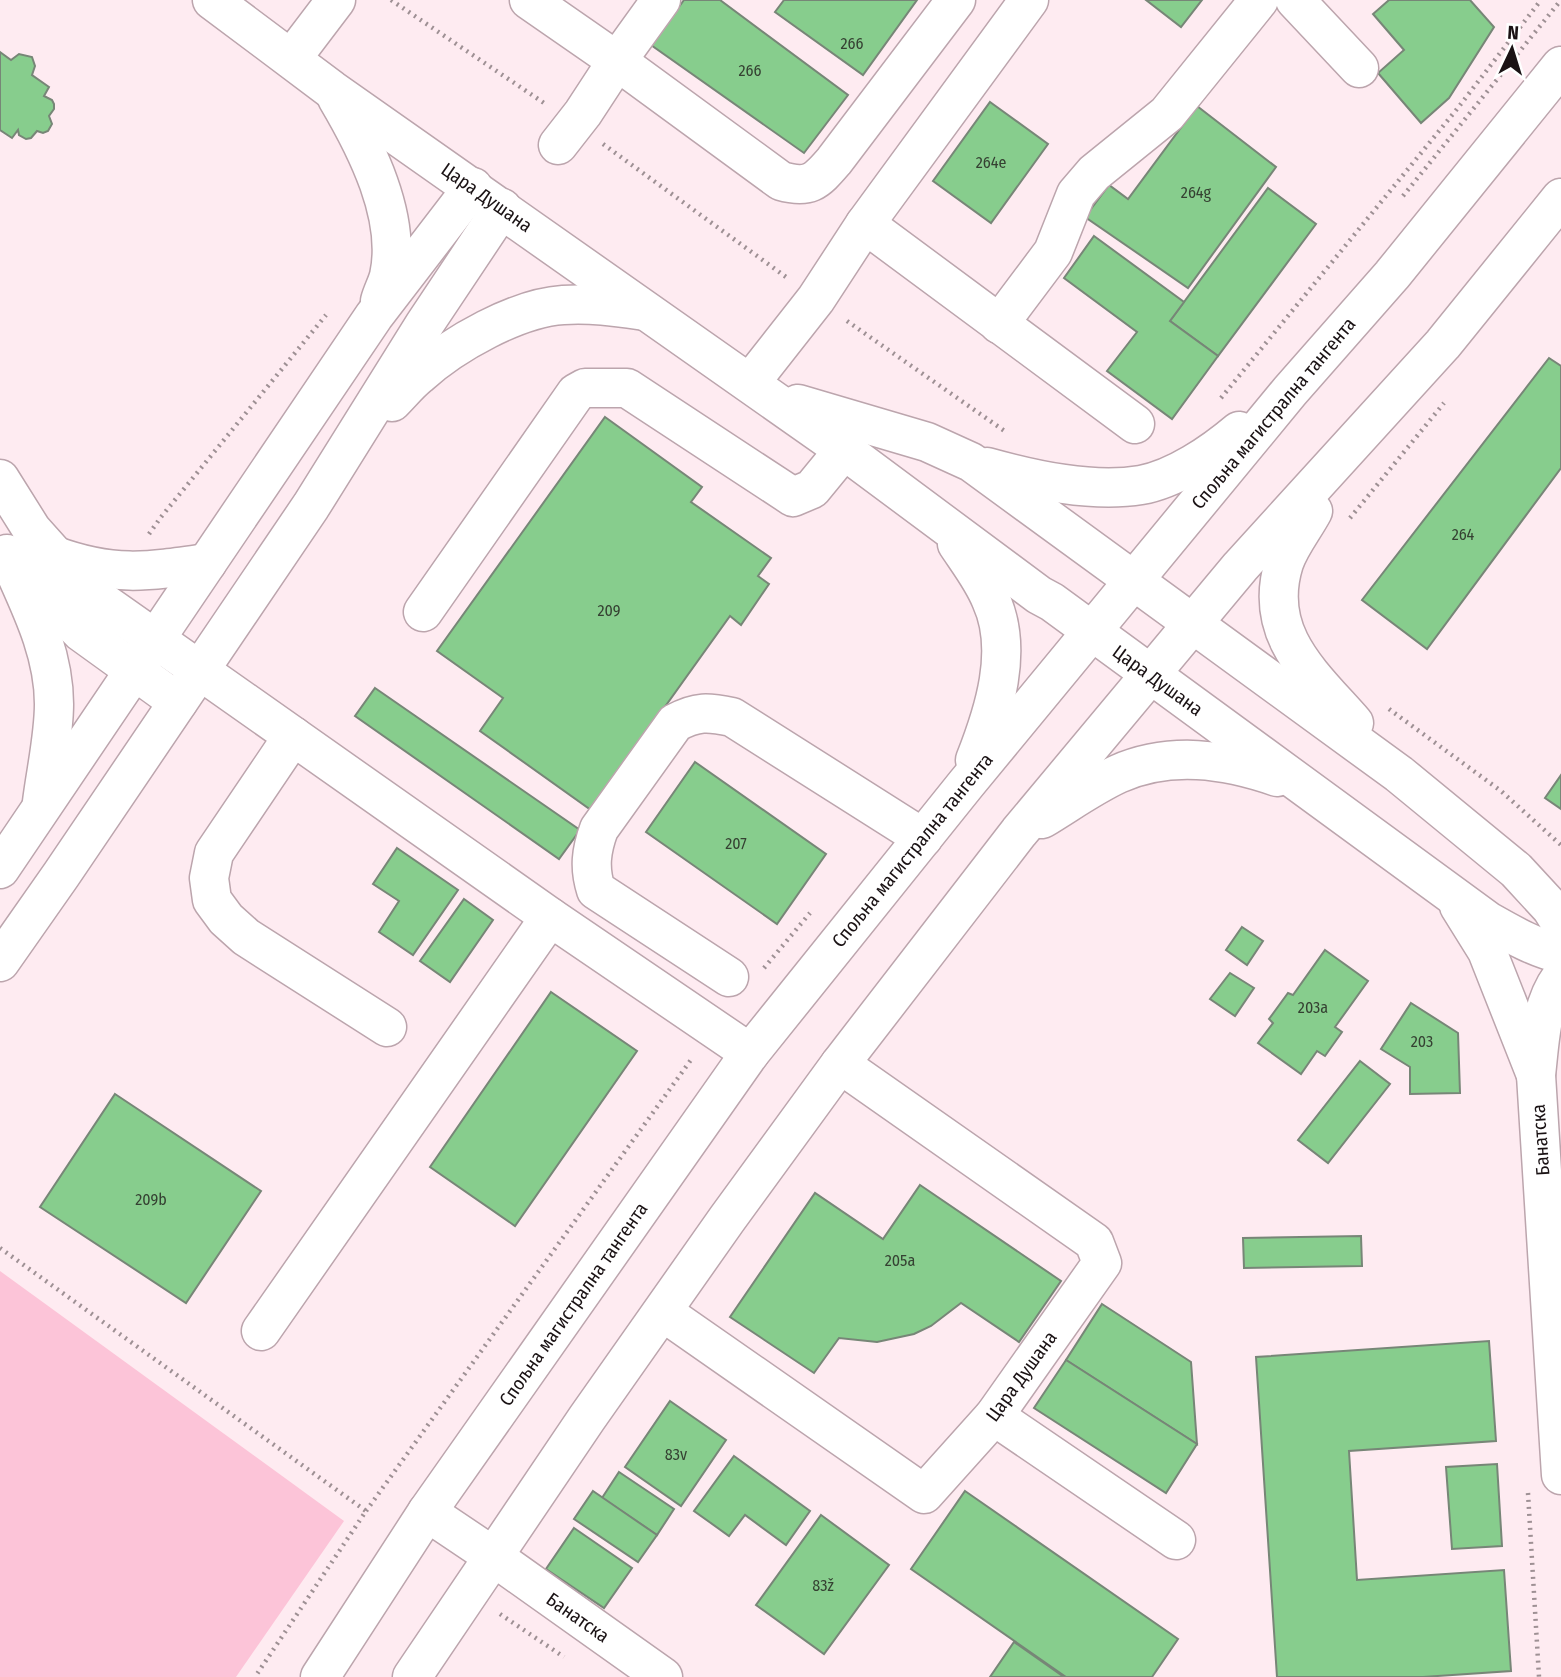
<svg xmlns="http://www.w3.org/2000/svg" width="1561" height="1677" font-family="'Fira Sans Condensed',sans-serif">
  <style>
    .green { fill: #fcc4d8 }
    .building { fill: #87cd8d; stroke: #778677; stroke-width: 2 }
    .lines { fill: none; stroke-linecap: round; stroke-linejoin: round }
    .minor-casing { stroke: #bca5ad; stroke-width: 41 }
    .major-casing { stroke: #bca5ad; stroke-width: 41 }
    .path { stroke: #9e9094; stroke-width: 4.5; stroke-dasharray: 2 5; stroke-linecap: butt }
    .minor { stroke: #fff; stroke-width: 38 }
    .major { stroke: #fff; stroke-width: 38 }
    .labels { text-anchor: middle; stroke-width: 6; stroke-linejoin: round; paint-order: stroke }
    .number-label { font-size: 16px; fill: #354132 }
    .street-label { font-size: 19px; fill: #1a1214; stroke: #fff }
  </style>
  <rect width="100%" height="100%" fill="#feebf1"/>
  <path class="green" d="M0 1271 344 1521 236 1677H0Z"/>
  <g class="building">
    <path d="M684 0H720L848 95 804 153 651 45Z"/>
    <path d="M784 0H917L863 75 775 12Z"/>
    <path d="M1146 0H1202L1181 27Z"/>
    <path d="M1389 0H1470L1494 27 1449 98 1421 123 1378 73 1404 50 1373 14Z"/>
    <path d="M0 52 11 60 19 54 32 57 35 66 32 75 49 87 44 96 52 100 54 104V109L49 116 52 124 48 131 43 133 37 131 31 138 26 139 19 135 18 130 12 138 0 130Z"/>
    <path d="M990 102 1048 144 991 223 933 181Z"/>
    <path d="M1197 106 1276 167 1188 288 1085 217 1109 185 1128 199Z"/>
    <path d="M1268 188 1316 224 1218 356 1170 321Z"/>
    <path d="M1094 236 1184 302 1170 321 1218 356 1172 419 1107 371 1137 332 1064 278Z"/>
    <path d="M1549 358 1561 366V468L1427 649 1362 600Z"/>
    <path d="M605 417 702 487 691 502 771 558 758 576 769 584 741 625 730 616 591 810 480 731 503 698 437 651Z"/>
    <path d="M375 688 580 830 559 859 355 716Z"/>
    <path d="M695 762 826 854 777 924 646 832Z"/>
    <path d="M1561 775V809L1545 798Z"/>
    <path d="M397 848 458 890 413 955 379 932 399 901 373 884Z"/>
    <path d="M464 899 493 920 450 982 420 961Z"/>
    <path d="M1242 927 1263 941 1247 965 1226 950Z"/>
    <path d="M1325 950 1368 981 1335 1027 1342 1032 1325 1056 1317 1051 1301 1074 1258 1043 1273 1023 1269 1019 1288 993 1293 995Z"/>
    <path d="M1230 973 1254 988 1235 1016 1210 999Z"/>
    <path d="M551 992 637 1051 515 1226 430 1167Z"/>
    <path d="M1411 1003 1458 1033 1460 1093 1410 1094V1067L1381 1049Z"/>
    <path d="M1360 1061 1390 1084 1328 1163 1298 1140Z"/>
    <path d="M115 1094 261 1191 186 1303 40 1207Z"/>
    <path d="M920 1185 1061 1281 1019 1342 961 1303 931 1326 914 1334 877 1342 839 1338 814 1373 730 1317 815 1193 883 1239Z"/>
    <path d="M1361 1236 1362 1266 1244 1268 1243 1238Z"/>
    <path d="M1102 1304 1191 1362 1197 1444 1066 1360Z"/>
    <path d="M1489 1341 1496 1441 1349 1451 1357 1580 1504 1570 1511 1671 1423 1677H1277L1256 1357Z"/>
    <path d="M1066 1360 1197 1444 1166 1493 1034 1408Z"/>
    <path d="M670 1401 726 1440 681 1506 625 1467Z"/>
    <path d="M734 1456 810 1511 786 1545 745 1515 729 1536 694 1511Z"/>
    <path d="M1497 1464 1502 1546 1452 1549 1446 1467Z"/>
    <path d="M619 1472 674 1509 657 1535 602 1498Z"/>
    <path d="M593 1491 657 1535 638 1562 574 1519Z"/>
    <path d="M965 1491 1178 1639 1152 1677H1066L911 1569Z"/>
    <path d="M821 1515 889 1565 824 1654 756 1605Z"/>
    <path d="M574 1528 632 1568 604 1608 546 1569Z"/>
    <path d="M1014 1642 1064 1677H990Z"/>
  </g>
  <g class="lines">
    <defs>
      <g id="minor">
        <path d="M529 0 617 61 661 0"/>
        <path d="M1295 0 1359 68"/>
        <path d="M292 58 336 0"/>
        <path d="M558 145 583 113 617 61 781 181C809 189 816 182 834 161L956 0"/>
        <path d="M865 224 1135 424"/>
        <path d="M999 324 1053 252 1076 194 1094 173 1167 114 1259 0"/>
        <path d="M750 383 816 299 865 224 1029 0"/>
        <path d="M0 479 32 530 75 578 104 603 550 917 750 1053"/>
        <path d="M14 563 81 632 178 702"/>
        <path d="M423 612 576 393 585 388H627L793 497 812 489 844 450"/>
        <path d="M293 736 214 853 209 878 212 900 226 919 246 937 387 1027"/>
        <path d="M729 977 596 890C589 868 591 851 599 829L675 723C697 711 708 712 732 717L923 838"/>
        <path d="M1561 977C1540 1006 1540 1041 1536 1075L1561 1475"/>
        <path d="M663 1312 924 1494 994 1416 1102 1263 1094 1242 840 1064"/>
        <path d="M261 1331 550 917"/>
        <path d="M994 1416 1176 1540"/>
        <path d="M494 1557 663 1677"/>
      </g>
      <g id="major">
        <path d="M212 0 332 90 844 450 1039 595 1052 602 1488 921C1511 934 1535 948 1561 954"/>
        <path d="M337 98C366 147 402 217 389 276 387 284 382 293 380 301"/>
        <path d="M392 402C401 393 409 383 419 375 453 344 517 308 563 305 591 303 617 307 645 311"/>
        <path d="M798 404 927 442 971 462 1399 774 1516 870 1551 908 1561 924"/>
        <path d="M987 467C1034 480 1092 493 1141 485 1175 479 1213 453 1239 431"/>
        <path d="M1313 511C1304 528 1290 545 1284 563 1262 634 1311 674 1354 723"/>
        <path d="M957 544C969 562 983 580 991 600 1014 650 994 712 975 760"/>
        <path d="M7 554C28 602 54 650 54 704 54 736 46 770 42 802"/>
        <path d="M53 555C113 577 146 572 207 563"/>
        <path d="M1042 819C1067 804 1092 786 1118 774 1170 751 1225 759 1277 777"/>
        <path d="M0 869 374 316 473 187"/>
        <path d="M1459 906 1487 951 1536 1075"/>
        <path d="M0 962 61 875 311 506 424 325 502 208"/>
        <path d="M427 1512 494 1557"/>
        <path d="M320 1677 427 1512 750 1053 966 784 1290 391 1392 275 1561 66"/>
        <path d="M412 1677 587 1418 727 1219 840 1064 1019 832 1240 567 1443 344 1561 198"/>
      </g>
    </defs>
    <use href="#minor" class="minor-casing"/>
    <use href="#major" class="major-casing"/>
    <g class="path">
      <path d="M391 0 544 103"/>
      <path d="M603 144 786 277"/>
      <path d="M1403 196 1561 0"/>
      <path d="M847 321 1006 432"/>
      <path d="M1221 398 1457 109 1541 0"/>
      <path d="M1350 518 1444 403"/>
      <path d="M149 534 161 517 326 315"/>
      <path d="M1389 709 1501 791 1561 845"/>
      <path d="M764 968 810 913"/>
      <path d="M0 1248 366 1511 255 1677"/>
      <path d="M1528 1493 1539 1677"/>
      <path d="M366 1511 693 1057"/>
      <path d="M500 1614 564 1657"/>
    </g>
    <use href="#minor" class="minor"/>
    <use href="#major" class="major"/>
  </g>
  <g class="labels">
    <g class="number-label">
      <text x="852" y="49">266</text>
      <text x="750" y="76">266</text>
      <text x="991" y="168">264e</text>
      <text x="1196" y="198">264g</text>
      <text x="1463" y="540">264</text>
      <text x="609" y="616">209</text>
      <text x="736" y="849">207</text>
      <text x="1313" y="1013">203a</text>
      <text x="1422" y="1047">203</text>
      <text x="151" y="1205">209b</text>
      <text x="900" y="1266">205a</text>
      <text x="676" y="1460">83v</text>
      <text x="823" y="1591">83ž</text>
    </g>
    <g class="street-label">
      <text transform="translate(487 197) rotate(35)" y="7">Цара Душана</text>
      <text transform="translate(1273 413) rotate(-50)" y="7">Спољна магистрална тангента</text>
      <text transform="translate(1158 680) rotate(36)" y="7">Цара Душана</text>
      <text transform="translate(912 850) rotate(-51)" y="7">Спољна магистрална тангента</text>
      <text transform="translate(1540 1140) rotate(-94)" y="7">Банатска</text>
      <text transform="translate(573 1304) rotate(-55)" y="7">Спољна магистрална тангента</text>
      <text transform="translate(1021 1376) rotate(-54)" y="7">Цара Душана</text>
      <text transform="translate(578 1617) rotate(35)" y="7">Банатска</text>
    </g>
  </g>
  <g transform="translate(1512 49) rotate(4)" stroke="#ffffff" stroke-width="5" paint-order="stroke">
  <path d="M0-5L12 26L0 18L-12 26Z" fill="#1a1214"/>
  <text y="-10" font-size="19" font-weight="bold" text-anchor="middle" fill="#1a1214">N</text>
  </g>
</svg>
